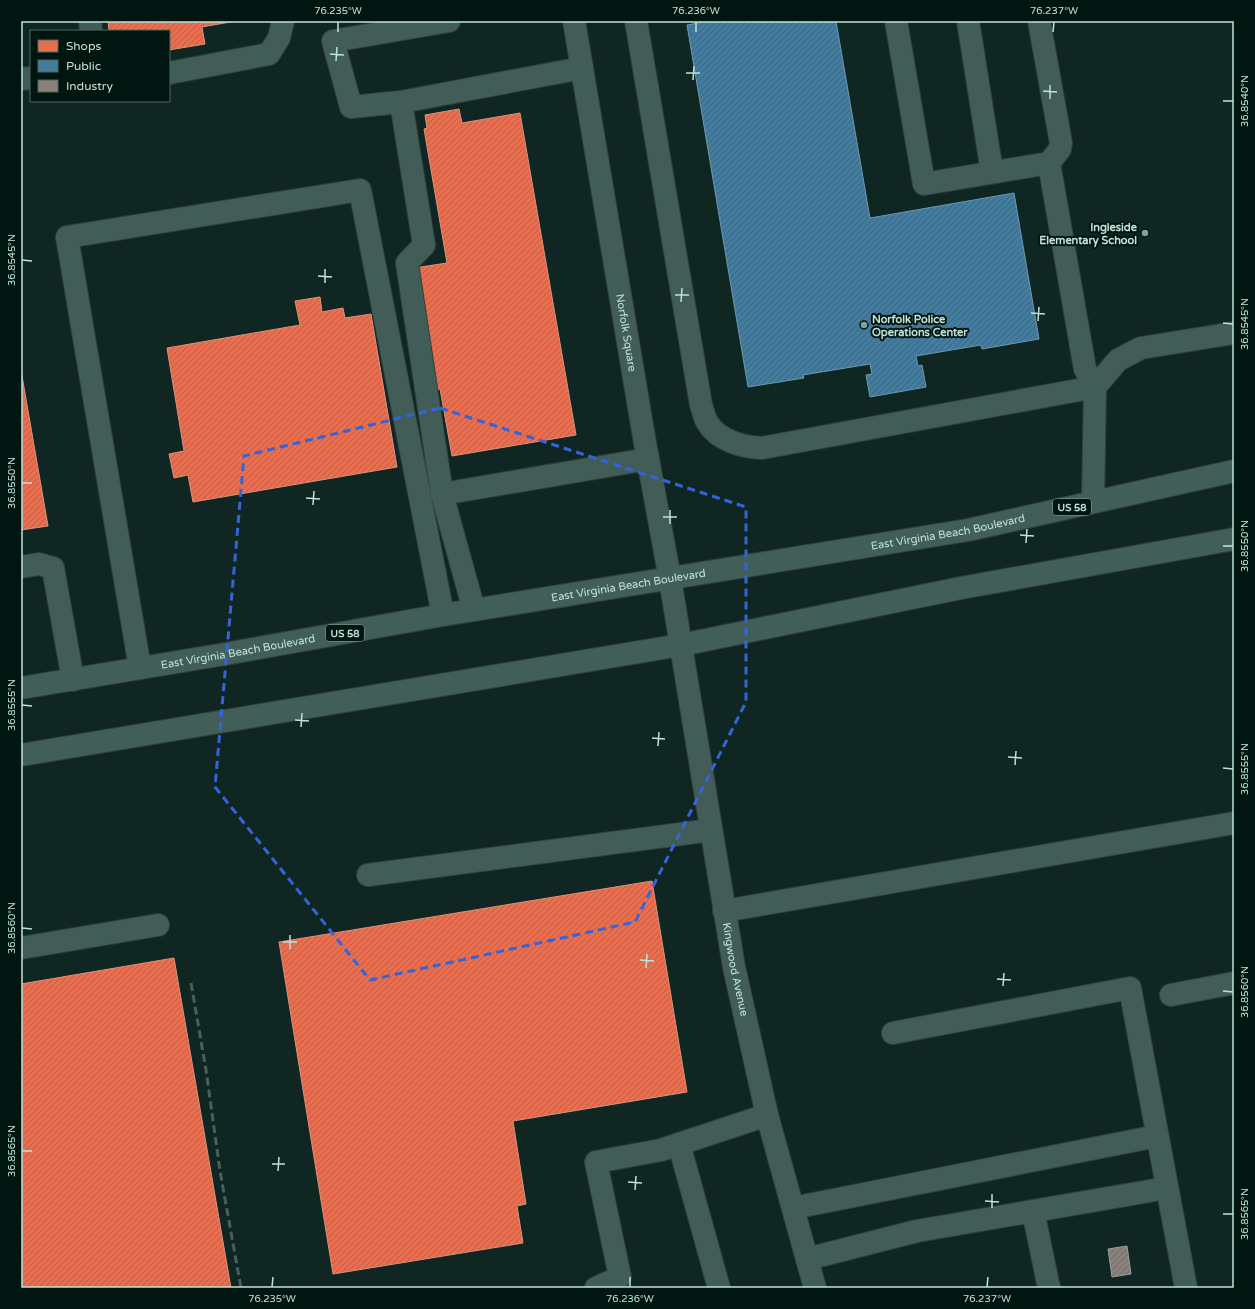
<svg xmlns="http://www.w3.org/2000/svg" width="1255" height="1309" font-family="'Varela Round',sans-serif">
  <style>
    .shops { fill: url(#shops-hatch); stroke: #db927a }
    .public { fill: url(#public-hatch); stroke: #6a9aaf }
    .industry { fill: url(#industry-hatch); stroke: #9a9e98 }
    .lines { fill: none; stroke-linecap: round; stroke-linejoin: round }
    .minor-casing { stroke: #2f413d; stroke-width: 24 }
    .major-casing { stroke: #2f413d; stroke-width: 24 }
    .minor { stroke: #425d57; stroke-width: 22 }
    .major { stroke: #425e58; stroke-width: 22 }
    .rail { stroke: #485f5a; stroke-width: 3; stroke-dasharray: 8 4; stroke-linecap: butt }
    .marked { fill: none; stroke: #3564d8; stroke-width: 3; stroke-dasharray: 8 5; stroke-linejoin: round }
    .ticks { fill: none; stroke: #bfe3d9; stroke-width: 1.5 }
    .poi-dot { fill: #81a199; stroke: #011611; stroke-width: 1.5 }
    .labels { text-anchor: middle; stroke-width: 4; stroke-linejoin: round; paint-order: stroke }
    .shield { fill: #011611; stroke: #86a69d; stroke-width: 1 }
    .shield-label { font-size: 10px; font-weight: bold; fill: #bfe3d9 }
    .poi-label { font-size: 11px; font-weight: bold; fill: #bfe3d9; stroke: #011611; text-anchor: end }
    .street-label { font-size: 11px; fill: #bfe3d9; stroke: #011611 }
    .neatline { fill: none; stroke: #bfe3d9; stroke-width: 1.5 }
    .ticks-label { font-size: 10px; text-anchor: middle; fill: #bfe3d9 }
  </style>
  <defs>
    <pattern id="shops-hatch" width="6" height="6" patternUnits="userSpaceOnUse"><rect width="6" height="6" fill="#e76f51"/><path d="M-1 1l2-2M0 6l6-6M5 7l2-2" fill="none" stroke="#b3624c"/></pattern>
    <pattern id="public-hatch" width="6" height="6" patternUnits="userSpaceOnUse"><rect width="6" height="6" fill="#457b9d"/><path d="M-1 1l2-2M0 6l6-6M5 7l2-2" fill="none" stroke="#406578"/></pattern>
    <pattern id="industry-hatch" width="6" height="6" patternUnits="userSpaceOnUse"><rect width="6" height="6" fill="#8a817c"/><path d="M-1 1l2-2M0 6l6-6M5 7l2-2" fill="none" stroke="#6e6c67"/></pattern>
  </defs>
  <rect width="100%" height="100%" fill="#0f2622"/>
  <g class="shops">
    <path d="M108 21H236L202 27 205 44 169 50V31H109Z"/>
    <path d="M459 109 462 123 520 113 576 435 452 456 440 389 435 390 414 268 447 263 424 129 427 128 425 115Z"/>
    <path d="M320 297 322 312 343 308 345 318 371 314 397 467 193 502 188 475 174 478 169 454 184 451 167 348 300 325 295 301Z"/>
    <path d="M21 370 48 526 21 530Z"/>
    <path d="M652 881 687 1092 513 1121 526 1204 517 1206 523 1243 333 1274 279 942Z"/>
    <path d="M174 958 231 1288H21V984Z"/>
  </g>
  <path class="public" d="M708 21H836L870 218 1014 193 1039 339 982 349 981 345 916 356 918 366 922 365 926 387 870 397 866 375 872 374 870 364 803 375 804 378 748 387 687 25Z"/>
  <path class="industry" d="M1127 1246 1131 1274 1112 1277 1108 1249Z"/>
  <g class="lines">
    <defs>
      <g id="minor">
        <path d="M90 21 91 31"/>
        <path d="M449 21 333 41 351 107 401 102 582 68"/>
        <path id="s1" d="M574 21 645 443 670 579 734 967 767 1115 815 1288"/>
        <path d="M636 21 701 405C703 410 704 417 707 422 718 441 743 447 762 448L1095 387 1085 369 1049 163"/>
        <path d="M896 21 924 184 1049 163 1060 149 1061 143 1039 21"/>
        <path d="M968 21 992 172"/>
        <path d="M169 73 269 54 279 38 283 21"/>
        <path d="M21 79 31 78"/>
        <path d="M401 102 424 245 407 263 442 494"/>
        <path d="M1093 502 1095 387 1118 360 1141 348 1234 333"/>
        <path d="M21 567 39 564 53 568 73 680"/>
        <path d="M474 610 442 494 648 459"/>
        <path d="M140 668 67 237 360 190 443 615"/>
        <path d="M368 875 711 830"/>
        <path d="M724 911 1234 823"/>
        <path d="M21 948 158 925"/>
        <path d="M1171 995 1234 983"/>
        <path d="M893 1033 1130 988 1186 1288"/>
        <path d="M679 1144 719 1288"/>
        <path d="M793 1208 1157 1136"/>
        <path d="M1033 1211 1049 1288"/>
        <path d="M807 1259 917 1231 1167 1188"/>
        <path d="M596 1288 620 1277 596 1162 661 1150 767 1115"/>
      </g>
      <g id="major">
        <path id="s2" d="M21 688 225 654 443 615 968 530 1234 471"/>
        <path d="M21 755 681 645 961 588 1234 539"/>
      </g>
    </defs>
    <use href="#minor" class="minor-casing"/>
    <use href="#major" class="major-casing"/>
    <use href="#minor" class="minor"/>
    <use href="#major" class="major"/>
    <path class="rail" d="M191 983 206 1070 220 1171 241 1288"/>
  </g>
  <path class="marked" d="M440 408 746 507V702L635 922 370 980 215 787 244 456Z"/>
  <path class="ticks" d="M338 32V22M696 32V22M1053 32 1054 22M330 54 344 55M336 61 337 47M686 73H700M693 80 694 66M1043 91 1057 92M1050 99V85M1223 101H1233M22 260 32 261M318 276 332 277M325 283V269M675 295H689M681 302 682 288M1031 313 1045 314M1038 321 1039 307M1223 323 1233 324M22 483H32M306 498 320 499M313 505 314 491M663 517H677M670 524V510M1020 535 1034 536M1026 543 1027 529M1223 546H1233M22 705 32 706M295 720 309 721M301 727 302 713M652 738 665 739M658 746 659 732M1008 757 1022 758M1015 765 1016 751M1223 768 1233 769M22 928 32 929M283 942H297M290 949V935M640 960 654 961M646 968 647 954M997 979 1011 980M1003 986 1004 973M1223 991 1233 992M22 1151H32M272 1164H285M278 1171 279 1157M628 1182 642 1183M635 1190 636 1176M985 1201 999 1202M992 1208V1194M1223 1214H1233M272 1287 273 1277M630 1287V1277M987 1287 988 1277"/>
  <g class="poi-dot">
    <circle cx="1145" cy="233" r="4"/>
    <circle cx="864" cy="325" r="4"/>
  </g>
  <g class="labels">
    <g class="shield">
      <rect x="1053" y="499" width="38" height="16" rx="3"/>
      <rect x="326" y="625" width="38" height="16" rx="3"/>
    </g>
    <g class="shield-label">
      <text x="1072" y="511">US 58</text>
      <text x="345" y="637">US 58</text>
    </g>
    <g class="poi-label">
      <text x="1137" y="231">Ingleside<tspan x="1137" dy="13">Elementary School</tspan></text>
      <text x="872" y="323" text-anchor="start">Norfolk Police<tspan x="872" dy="13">Operations Center</tspan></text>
    </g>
    <g class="street-label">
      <text dy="4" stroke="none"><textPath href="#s1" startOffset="316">Norfolk Square</textPath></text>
      <text dy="4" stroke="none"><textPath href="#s2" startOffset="940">East Virginia Beach Boulevard</textPath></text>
      <text dy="4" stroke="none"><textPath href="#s2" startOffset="616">East Virginia Beach Boulevard</textPath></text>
      <text dy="4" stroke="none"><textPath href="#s2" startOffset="220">East Virginia Beach Boulevard</textPath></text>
      <text dy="4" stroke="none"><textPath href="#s1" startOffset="962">Kingwood Avenue</textPath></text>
    </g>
  </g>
  <rect width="1255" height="1309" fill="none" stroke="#011611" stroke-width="44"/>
  <rect x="30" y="30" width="140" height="72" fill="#011611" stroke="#4d6861"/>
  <rect x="38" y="40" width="20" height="12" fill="#e76f51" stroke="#4d6861"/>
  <text x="66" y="50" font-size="12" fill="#bfe3d9">Shops</text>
  <rect x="38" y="60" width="20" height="12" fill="#457b9d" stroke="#4d6861"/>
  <text x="66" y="70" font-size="12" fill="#bfe3d9">Public</text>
  <rect x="38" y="80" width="20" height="12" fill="#8a817c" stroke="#4d6861"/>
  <text x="66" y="90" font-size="12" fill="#bfe3d9">Industry</text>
  <rect x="22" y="22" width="1211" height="1265" class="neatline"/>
  <g class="ticks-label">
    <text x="338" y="14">76.235°W</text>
    <text x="696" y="14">76.236°W</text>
    <text x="1054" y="14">76.237°W</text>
    <text transform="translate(1244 101) rotate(-90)" y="4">36.8540°N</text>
    <text transform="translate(11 260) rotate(-90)" y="4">36.8545°N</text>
    <text transform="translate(1244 324) rotate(-90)" y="4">36.8545°N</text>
    <text transform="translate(11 483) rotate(-90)" y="4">36.8550°N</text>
    <text transform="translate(1244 546) rotate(-90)" y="4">36.8550°N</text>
    <text transform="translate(11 705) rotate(-90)" y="4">36.8555°N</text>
    <text transform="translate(1244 769) rotate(-90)" y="4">36.8555°N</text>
    <text transform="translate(11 928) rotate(-90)" y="4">36.8560°N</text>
    <text transform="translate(1244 992) rotate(-90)" y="4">36.8560°N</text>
    <text transform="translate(11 1151) rotate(-90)" y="4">36.8565°N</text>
    <text transform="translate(1244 1214) rotate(-90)" y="4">36.8565°N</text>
    <text x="272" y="1302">76.235°W</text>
    <text x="630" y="1302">76.236°W</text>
    <text x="987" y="1302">76.237°W</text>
  </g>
</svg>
